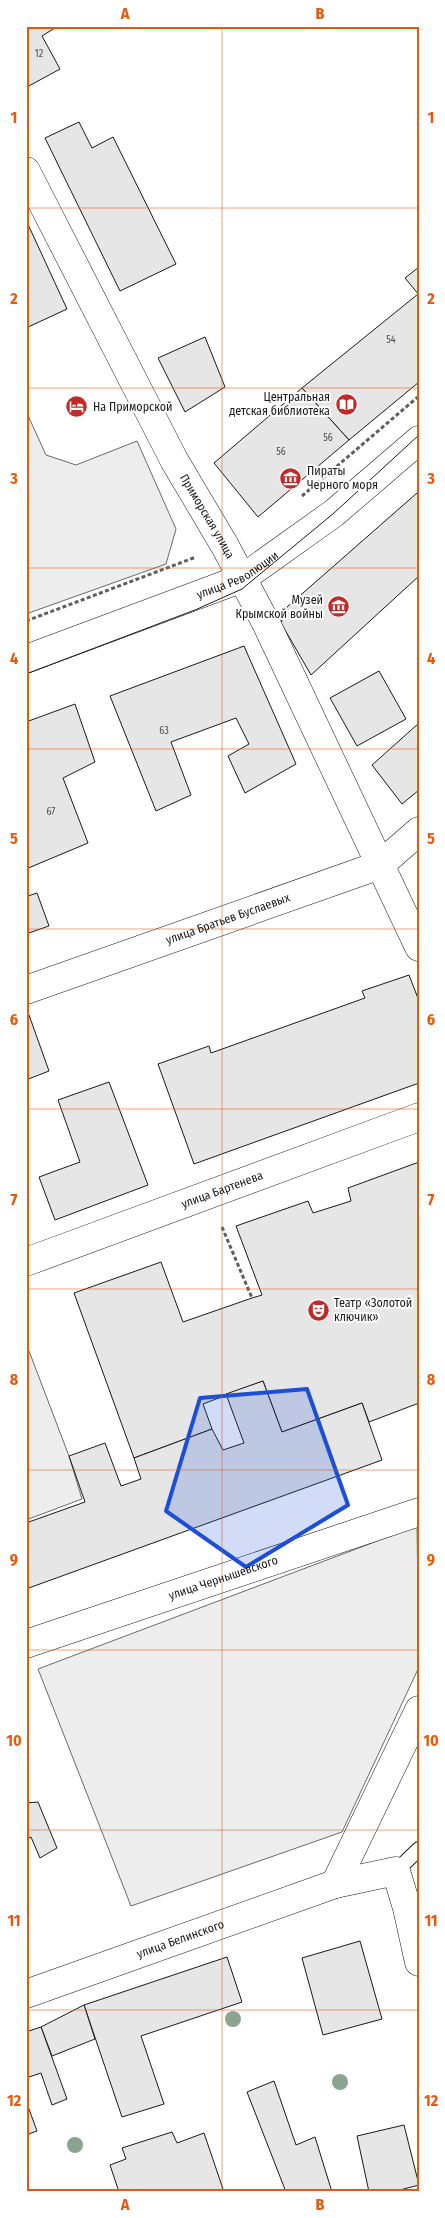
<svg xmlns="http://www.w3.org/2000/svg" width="445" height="2218" font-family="'Fira Sans Condensed',sans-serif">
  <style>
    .green { fill: #ededed; stroke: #6a6a6a }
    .building { fill: #e6e6e6; stroke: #1a1a1a }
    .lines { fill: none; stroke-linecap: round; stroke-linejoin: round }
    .service-casing { stroke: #1a1a1a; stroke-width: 16 }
    .minor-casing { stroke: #1a1a1a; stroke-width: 29 }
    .tertiary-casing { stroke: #1a1a1a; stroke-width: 29 }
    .path { stroke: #5f5f5f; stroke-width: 3; stroke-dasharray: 4 2.5; stroke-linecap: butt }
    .service { stroke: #fff; stroke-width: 14 }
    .minor { stroke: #fff; stroke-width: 28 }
    .tertiary { stroke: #fff; stroke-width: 28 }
    .tram { stroke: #1a1a1a; stroke-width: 1 }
    .tree { fill: #8aa48f }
    .marked { fill: #1d4ed8; fill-opacity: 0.2; stroke: #1d4ed8; stroke-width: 4; stroke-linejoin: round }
    .grid { fill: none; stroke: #e8590c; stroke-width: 1; stroke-opacity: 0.55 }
    .labels { text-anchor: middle; stroke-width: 4; stroke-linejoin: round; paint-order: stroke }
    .number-label { font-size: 10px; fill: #4d4d4d }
    .poi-label { font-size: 12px; fill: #1a1a1a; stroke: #fff; text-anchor: start }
    .street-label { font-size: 12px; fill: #1a1a1a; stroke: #fff }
    .neatline { fill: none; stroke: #e8590c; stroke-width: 2 }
    .grid-label { font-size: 16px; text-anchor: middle; font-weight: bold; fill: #e8590c }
  </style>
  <rect width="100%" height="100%" fill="#fff"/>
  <g class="green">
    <path d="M26 411 46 455 76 465 137 441 176 529 166 564 26 614Z"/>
    <path d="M29 1351 69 1456 82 1499 26 1520V1352Z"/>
    <path d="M417 1526 419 1667 342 1832 131 1906 38 1669Z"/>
  </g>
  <g class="building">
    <path d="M26 26H58L42 36 60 69 27 87Z"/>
    <path d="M79 122 92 148 113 137 176 264 120 291 45 138Z"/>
    <path d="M26 220 67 309 26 328Z"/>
    <path d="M419 267V295L405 278Z"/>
    <path d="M418 294 419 382 349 440 302 388Z"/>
    <path d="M205 337 225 387 185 412 158 358Z"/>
    <path d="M302 388 349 440 258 517 214 463Z"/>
    <path d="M417 493 419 495V576L311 675 281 623 287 607Z"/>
    <path d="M244 646 296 764 245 793 228 756 249 744 236 718 171 742 191 795 156 811 110 696Z"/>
    <path d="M379 671 406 719 357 746 330 698Z"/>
    <path d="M75 704 95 762 63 778 88 843 26 869V722Z"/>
    <path d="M419 723V790L402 804 372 765Z"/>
    <path d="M26 890 28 896 37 893 49 926 26 934Z"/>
    <path d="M409 975 419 1001V1083L194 1164 158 1064 209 1046 211 1053 365 998 362 991Z"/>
    <path d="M29 1015 49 1071 26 1080V1016Z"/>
    <path d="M109 1082 148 1185 55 1220 39 1177 80 1162 58 1100Z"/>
    <path d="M419 1162V1403L369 1422 362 1403 282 1432 263 1381 203 1404 212 1429 134 1458 74 1293 161 1262 183 1322 252 1298 262 1295 236 1226 308 1201 313 1213 351 1201 348 1188Z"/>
    <path d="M263 1381 282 1432 362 1403 382 1460 26 1589V1523L85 1502 69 1456 105 1443 121 1486 141 1479 134 1458 212 1429 223 1450 244 1443 226 1394Z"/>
    <path d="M38 1802 57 1848 40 1858 31 1837 26 1839V1803Z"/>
    <path d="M360 1941 382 2019 323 2035 302 1958Z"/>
    <path d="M227 1957 242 2002 141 2036 164 2104 122 2117 84 2005Z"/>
    <path d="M84 2005 95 2039 52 2056 41 2027Z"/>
    <path d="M41 2027 67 2099 52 2105 41 2073 26 2078V2032Z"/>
    <path d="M274 2081 296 2145 315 2137 332 2192H286L247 2092Z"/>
    <path d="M26 2101 37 2131 26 2135Z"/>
    <path d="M404 2125 419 2185 392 2192H369L357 2136Z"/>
    <path d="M172 2132 177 2143 204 2133 224 2192H119L110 2165 126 2159 122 2148Z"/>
  </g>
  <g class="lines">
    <defs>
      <path id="service" d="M396 1871 419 1849"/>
      <g id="minor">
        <path id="s1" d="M26 171 174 460 225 546 266 623 419 947"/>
        <path id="s2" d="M26 990 380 865 419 831"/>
        <path id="s3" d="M26 1262 419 1117"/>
        <path id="s4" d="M26 1644 419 1512"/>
        <path d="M335 1884 419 1710"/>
        <path id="s5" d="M26 1994 335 1884 396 1871 407 1908 419 1962"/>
      </g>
      <g id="tertiary">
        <path id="s6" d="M26 659 243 578 334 513 419 440"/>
      </g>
    </defs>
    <use href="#service" class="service-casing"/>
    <use href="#minor" class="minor-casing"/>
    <use href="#tertiary" class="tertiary-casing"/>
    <g class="path">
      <path d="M302 496 419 396"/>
      <path d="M26 621 196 557"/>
      <path d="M222 1227 252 1298"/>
    </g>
    <use href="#service" class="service"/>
    <use href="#minor" class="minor"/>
    <use href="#tertiary" class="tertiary"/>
    <path class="tram" d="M26 674 195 610 242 589 334 513 419 435"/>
  </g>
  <g class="tree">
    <circle cx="233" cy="2019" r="8"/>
    <circle cx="340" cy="2082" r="8"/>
    <circle cx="75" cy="2145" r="8"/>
  </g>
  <path class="marked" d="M307 1389 348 1505 246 1567 166 1511 200 1398Z"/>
  <path class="grid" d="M222 26V2192M26 208H419M26 388H419M26 568H419M26 749H419M26 929H419M26 1109H419M26 1289H419M26 1470H419M26 1650H419M26 1830H419M26 2010H419"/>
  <defs>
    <symbol id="library-disc" viewBox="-11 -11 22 22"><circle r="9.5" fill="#c62828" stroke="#fff"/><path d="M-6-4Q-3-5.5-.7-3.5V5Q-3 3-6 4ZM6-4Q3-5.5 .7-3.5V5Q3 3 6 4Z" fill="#fff"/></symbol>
    <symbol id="hotel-disc" viewBox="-11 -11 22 22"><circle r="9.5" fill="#c62828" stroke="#fff"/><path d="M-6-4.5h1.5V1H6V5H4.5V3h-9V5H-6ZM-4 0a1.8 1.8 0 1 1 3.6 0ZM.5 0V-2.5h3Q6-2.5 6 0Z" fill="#fff"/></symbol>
    <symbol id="museum-disc" viewBox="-11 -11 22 22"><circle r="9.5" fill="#c62828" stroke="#fff"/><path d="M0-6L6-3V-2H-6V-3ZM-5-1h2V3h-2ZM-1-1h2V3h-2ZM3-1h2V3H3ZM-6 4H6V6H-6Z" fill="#fff"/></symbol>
    <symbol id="theatre-disc" viewBox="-11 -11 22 22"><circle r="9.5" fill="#c62828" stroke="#fff"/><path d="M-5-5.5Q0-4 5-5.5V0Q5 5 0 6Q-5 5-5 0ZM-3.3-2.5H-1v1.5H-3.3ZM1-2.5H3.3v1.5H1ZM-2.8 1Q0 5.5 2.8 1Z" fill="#fff"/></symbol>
  </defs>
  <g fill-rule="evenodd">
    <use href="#library-disc" x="334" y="392" width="25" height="25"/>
    <use href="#hotel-disc" x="64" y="394" width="25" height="25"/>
    <use href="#museum-disc" x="278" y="466" width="25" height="25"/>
    <use href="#museum-disc" x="326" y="594" width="25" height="25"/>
    <use href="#theatre-disc" x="306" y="1298" width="25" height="25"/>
  </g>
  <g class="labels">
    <g class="number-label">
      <text x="39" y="57">12</text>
      <text x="391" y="343">54</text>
      <text x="328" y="441">56</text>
      <text x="281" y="455">56</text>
      <text x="164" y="734">63</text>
      <text x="51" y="815">67</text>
    </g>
    <g class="poi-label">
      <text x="330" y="401" text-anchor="end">Центральная<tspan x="330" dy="14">детская библиотека</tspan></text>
      <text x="93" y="411">На Приморской</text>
      <text x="307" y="475">Пираты<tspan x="307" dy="14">Черного моря</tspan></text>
      <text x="323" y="604" text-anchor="end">Музей<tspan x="323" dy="14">Крымской войны</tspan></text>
      <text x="334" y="1307">Театр «Золотой<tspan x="334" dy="14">ключик»</tspan></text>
    </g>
    <g class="street-label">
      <text dy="4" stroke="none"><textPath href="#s1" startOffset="390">Приморская улица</textPath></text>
      <text dy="4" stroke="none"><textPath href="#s6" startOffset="228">улица Революции</textPath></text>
      <text dy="4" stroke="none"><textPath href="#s2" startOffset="214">улица Братьев Буслаевых</textPath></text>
      <text dy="4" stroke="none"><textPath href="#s3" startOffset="209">улица Бартенева</textPath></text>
      <text dy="4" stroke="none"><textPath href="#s4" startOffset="208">улица Чернышевского</textPath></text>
      <text dy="4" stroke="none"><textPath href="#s5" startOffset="164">улица Белинского</textPath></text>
    </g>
  </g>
  <rect width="445" height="2218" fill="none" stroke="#ffffff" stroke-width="55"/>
  <rect x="28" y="28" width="390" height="2162" class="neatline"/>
  <g class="grid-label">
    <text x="125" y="19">A</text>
    <text x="320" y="19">B</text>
    <text x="14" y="123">1</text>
    <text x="431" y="123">1</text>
    <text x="14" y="304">2</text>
    <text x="431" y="304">2</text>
    <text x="14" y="484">3</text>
    <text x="431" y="484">3</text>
    <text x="14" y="664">4</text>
    <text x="431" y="664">4</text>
    <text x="14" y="844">5</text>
    <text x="431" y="844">5</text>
    <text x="14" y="1025">6</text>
    <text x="431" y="1025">6</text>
    <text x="14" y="1205">7</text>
    <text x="431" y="1205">7</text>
    <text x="14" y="1385">8</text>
    <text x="431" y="1385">8</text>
    <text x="14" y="1565">9</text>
    <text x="431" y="1565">9</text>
    <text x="14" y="1746">10</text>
    <text x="431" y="1746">10</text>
    <text x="14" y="1926">11</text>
    <text x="431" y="1926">11</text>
    <text x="14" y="2106">12</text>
    <text x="431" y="2106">12</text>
    <text x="125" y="2210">A</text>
    <text x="320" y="2210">B</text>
  </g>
</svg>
